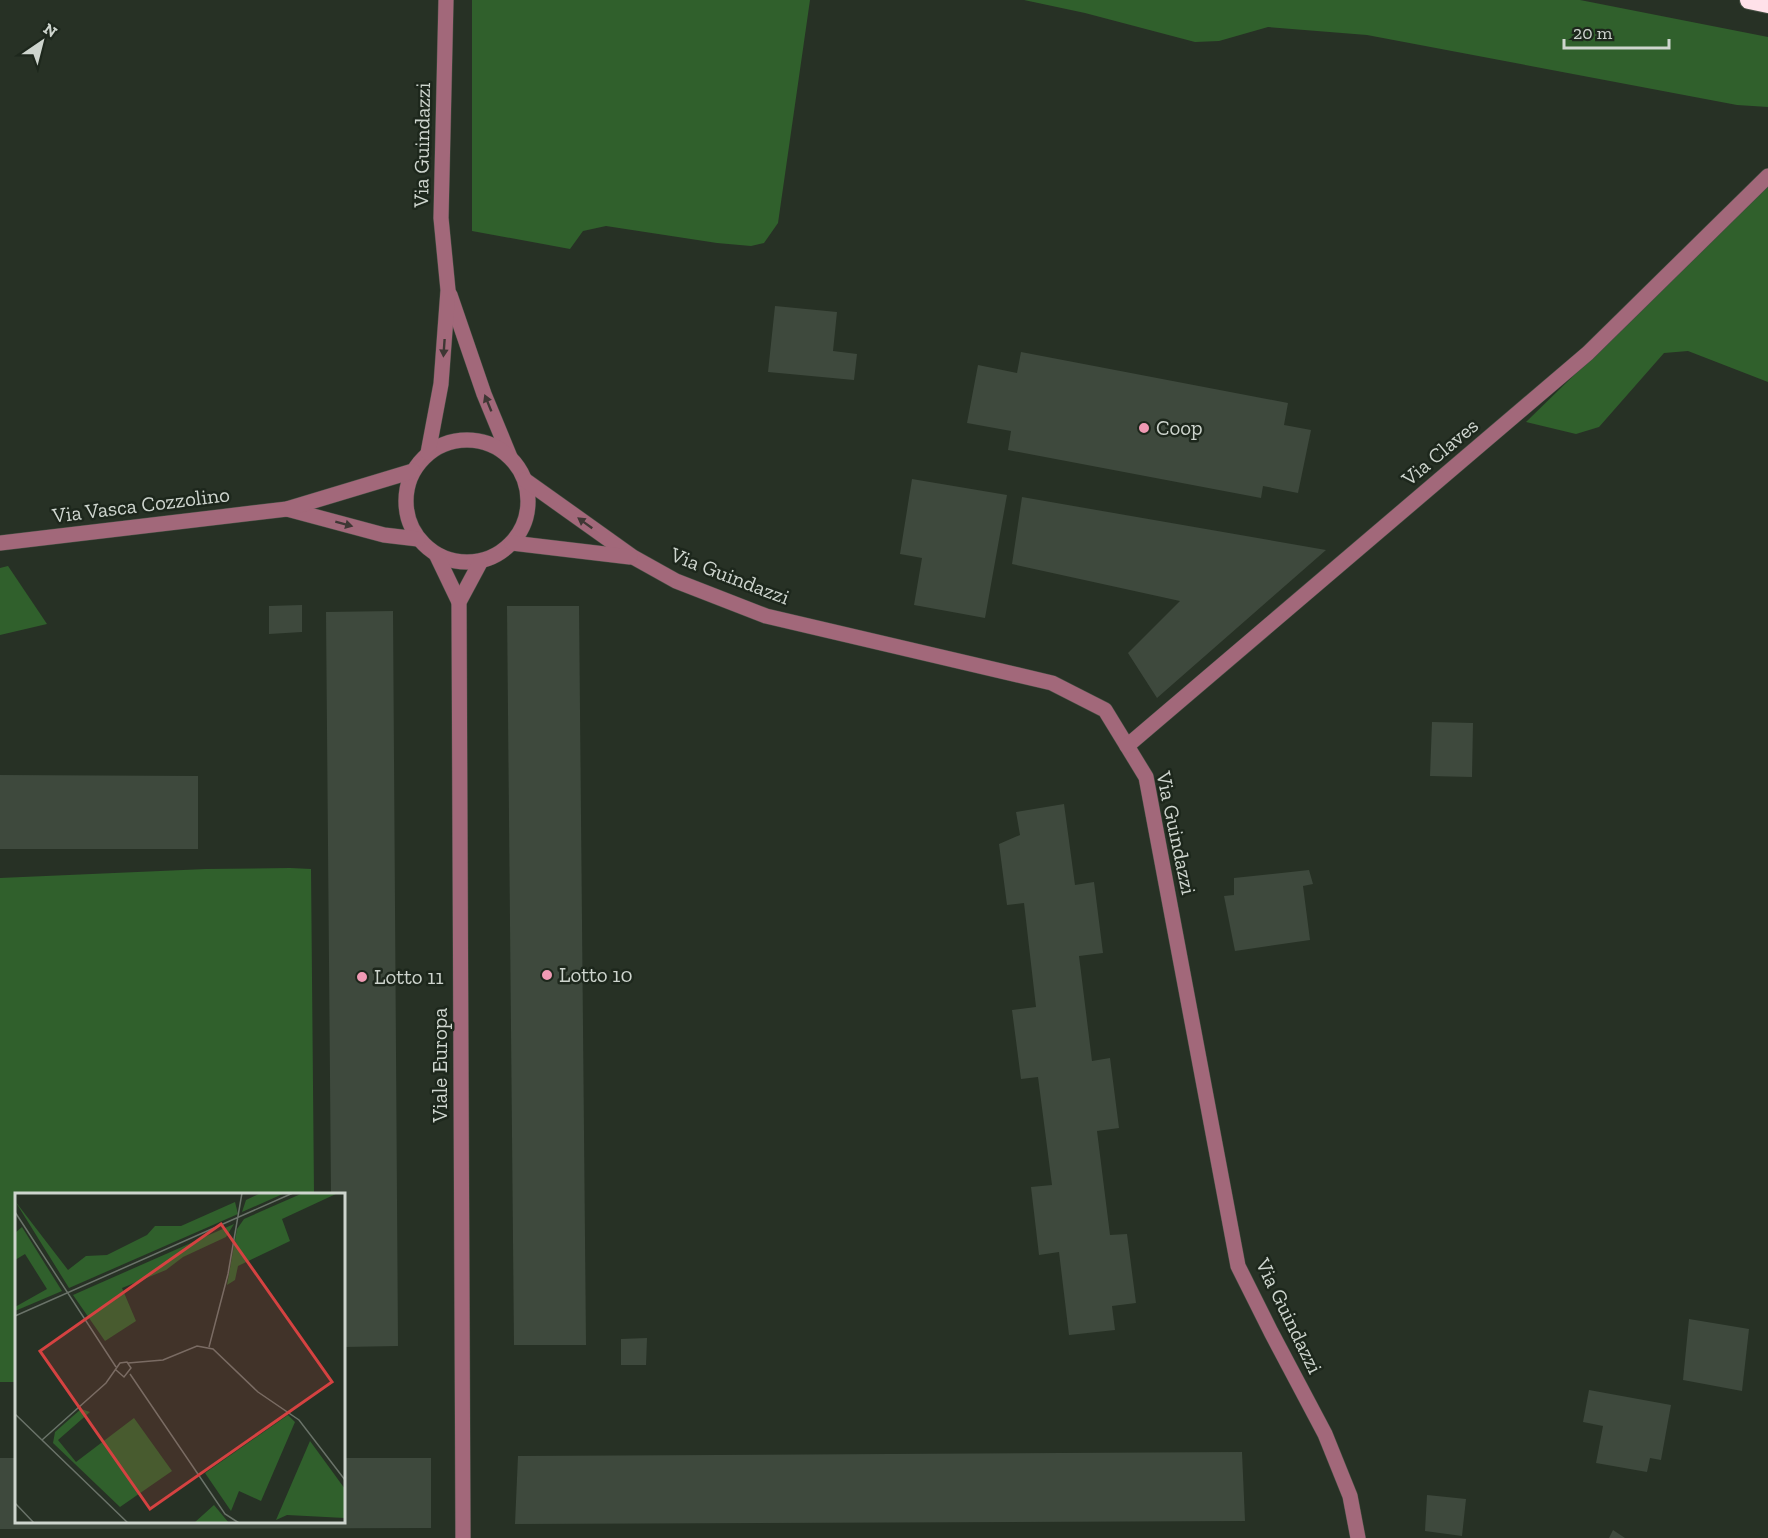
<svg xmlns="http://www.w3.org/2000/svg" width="1768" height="1538" font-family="'Zilla Slab',serif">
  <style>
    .green { fill: #30602c }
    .building { fill: #3e493d }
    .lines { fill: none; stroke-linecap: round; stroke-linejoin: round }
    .minor-casing { stroke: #454f43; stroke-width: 16 }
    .highway-casing { stroke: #454f43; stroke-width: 20 }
    .minor { stroke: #a2687a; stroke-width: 15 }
    .highway { stroke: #ffe1e9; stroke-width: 18 }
    .oneway { fill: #3e3734 }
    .poi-dot { fill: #f09ab4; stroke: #1d271c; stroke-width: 2 }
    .labels { text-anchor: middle; stroke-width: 5; stroke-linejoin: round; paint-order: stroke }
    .street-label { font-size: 21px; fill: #ced5ce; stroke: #1d271c }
    .poi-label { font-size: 21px; fill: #ced5ce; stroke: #1d271c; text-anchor: start }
    .inset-road { fill: none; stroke: #6a7369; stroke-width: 1.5 }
    .view { fill: #d54241; fill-opacity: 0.15; stroke: #d54241; stroke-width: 3 }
    .inset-edge { fill: none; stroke: #ced5ce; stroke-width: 3 }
  </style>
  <rect width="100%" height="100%" fill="#273125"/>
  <g class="green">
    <path d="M472 0H810L778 223 764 243 751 246 717 243 606 226 583 231 570 249 472 231Z"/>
    <path d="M1024 0H1580L1768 37V107L1737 105 1367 35 1268 27 1219 41 1195 42 1085 13Z"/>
    <path d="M1768 186V382L1688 351 1664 353 1599 427 1576 434 1526 422Z"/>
    <path d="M8 566 47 624 0 635V568Z"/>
    <path d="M290 868 311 869 314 1194H16V1382H0V878L206 869Z"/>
  </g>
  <g class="building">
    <path d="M775 306 837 312 833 351 857 354 854 380 768 372Z"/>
    <path d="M1021 352 1288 403 1284 425 1311 430 1298 493 1263 486 1261 498 1008 450 1011 431 967 423 978 365 1017 373Z"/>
    <path d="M912 479 1007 495 985 618 914 605 922 558 900 554Z"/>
    <path d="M1022 497 1326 550 1157 698 1128 653 1180 601 1012 564Z"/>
    <path d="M302 605V632L269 634V606Z"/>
    <path d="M507 606H579L586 1345H514Z"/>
    <path d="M393 611 398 1346 344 1347V1194H331L326 612Z"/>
    <path d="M1432 722 1473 723 1472 777 1430 776Z"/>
    <path d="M0 775 198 776V849H0Z"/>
    <path d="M1064 804 1075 885 1094 882 1103 953 1079 956 1092 1061 1110 1058 1119 1128 1097 1131 1110 1235 1127 1234 1136 1303 1112 1306 1115 1330 1069 1335 1059 1252 1039 1255 1031 1187 1052 1185 1038 1077 1021 1079 1012 1010 1036 1007 1024 903 1007 905 999 844 1020 835 1016 812Z"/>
    <path d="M1309 870 1313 884 1303 886 1310 940 1235 951 1224 896 1234 895V878Z"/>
    <path d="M1689 1319 1749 1329 1742 1391 1683 1380Z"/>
    <path d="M647 1338 646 1365H621V1339Z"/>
    <path d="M1589 1390 1671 1405 1661 1460 1650 1458 1647 1472 1596 1463 1603 1426 1583 1422Z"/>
    <path d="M1242 1452 1245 1521 515 1524 518 1456Z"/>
    <path d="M0 1458H16V1522H344V1458H431V1528L0 1529Z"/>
    <path d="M1427 1495 1466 1499 1462 1536 1425 1531Z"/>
    <path d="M1613 1530 1625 1538H1609Z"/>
  </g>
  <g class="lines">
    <defs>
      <g id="minor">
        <path d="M450 295 484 394 510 457"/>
        <circle cx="467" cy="501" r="61"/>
        <path d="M428 453 441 384 448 290 441 218 446 0"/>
        <path d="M525 480 633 557 676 581 766 616 1052 683 1105 710 1146 777 1238 1266 1271 1332 1325 1434 1350 1496 1358 1538"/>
        <path d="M287 509 384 535 418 539"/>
        <path d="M0 543 287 509 413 471"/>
        <path d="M512 543 630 557"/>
        <path d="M436 554 459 602"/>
        <path d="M1127 746 1588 353 1768 176"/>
        <path d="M463 1538 459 602 481 561"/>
      </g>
      <path id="highway" d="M1749 0 1768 4"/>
    </defs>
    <use href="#minor" class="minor-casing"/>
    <use href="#highway" class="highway-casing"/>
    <use href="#minor" class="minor"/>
    <use href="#highway" class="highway"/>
  </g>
  <defs><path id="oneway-solid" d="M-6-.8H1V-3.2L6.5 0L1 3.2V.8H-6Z" transform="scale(1.5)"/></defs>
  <g class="oneway">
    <use href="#oneway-solid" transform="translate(444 348) rotate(94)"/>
    <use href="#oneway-solid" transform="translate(488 403) rotate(-112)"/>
    <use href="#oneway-solid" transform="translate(585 523) rotate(-144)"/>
    <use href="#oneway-solid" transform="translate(344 524) rotate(15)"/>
  </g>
  <g class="poi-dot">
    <circle cx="1144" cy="428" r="6"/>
    <circle cx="547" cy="975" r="6"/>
    <circle cx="362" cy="977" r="6"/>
  </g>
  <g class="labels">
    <g class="street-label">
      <text transform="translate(422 145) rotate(-89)" y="7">Via Guindazzi</text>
      <text transform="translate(1440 452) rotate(-40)" y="7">Via Claves</text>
      <text transform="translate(141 505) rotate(-7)" y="7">Via Vasca Cozzolino</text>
      <text transform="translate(730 576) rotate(21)" y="7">Via Guindazzi</text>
      <text transform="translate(1176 833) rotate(78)" y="7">Via Guindazzi</text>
      <text transform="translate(440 1065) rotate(-90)" y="7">Viale Europa</text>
      <text transform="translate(1289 1316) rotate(64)" y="7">Via Guindazzi</text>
    </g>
    <g class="poi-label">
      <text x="1156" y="435">Coop</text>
      <text x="559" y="982">Lotto 10</text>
      <text x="374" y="984">Lotto 11</text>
    </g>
  </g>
  <g transform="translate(15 1193)">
    <rect width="330" height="330" fill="#273125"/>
    <path d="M246 0H270L227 19 231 7ZM288 0H323L267 26 275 48 223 73 220 87 212 92 222 36 229 26ZM0 8 53 77 71 63 92 62 132 42 140 33H166L220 9 223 21 54 95ZM219 31 211 44 168 64 151 77 107 95 121 128 90 148 58 102ZM7 34 47 98 0 118V114L32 96 10 61 0 67V40ZM66 216 75 219 43 247 61 269 119 225 157 278 105 314 38 250 40 239ZM273 222 280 229 246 308 224 298 216 318 190 280ZM295 248 330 296V325L272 322 261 327ZM199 312 214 330H179Z" fill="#30602c"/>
    <path class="inset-road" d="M0 19 101 174M0 123 278 0M194 154 213 81 227 0M113 170 148 167 182 153 198 156 243 199 284 227 330 287M115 181 210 321 224 330M0 221 113 330M27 247 91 190 105 170 112 169 116 175 109 184 101 177M0 310 19 330"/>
    <path class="view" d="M206 31 317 189 135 316 25 158Z"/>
    <rect width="330" height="330" class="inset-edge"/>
  </g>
  <g transform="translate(42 42) rotate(35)" stroke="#1d271c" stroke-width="4.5" paint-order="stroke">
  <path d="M0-4.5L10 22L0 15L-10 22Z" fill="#ced5ce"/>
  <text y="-9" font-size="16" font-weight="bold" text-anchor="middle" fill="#ced5ce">N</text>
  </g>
  <path d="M1564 39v9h105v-9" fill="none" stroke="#ced5ce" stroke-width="3"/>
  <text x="1573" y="39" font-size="18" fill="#ced5ce" stroke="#1d271c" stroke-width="4.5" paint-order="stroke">20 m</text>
</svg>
